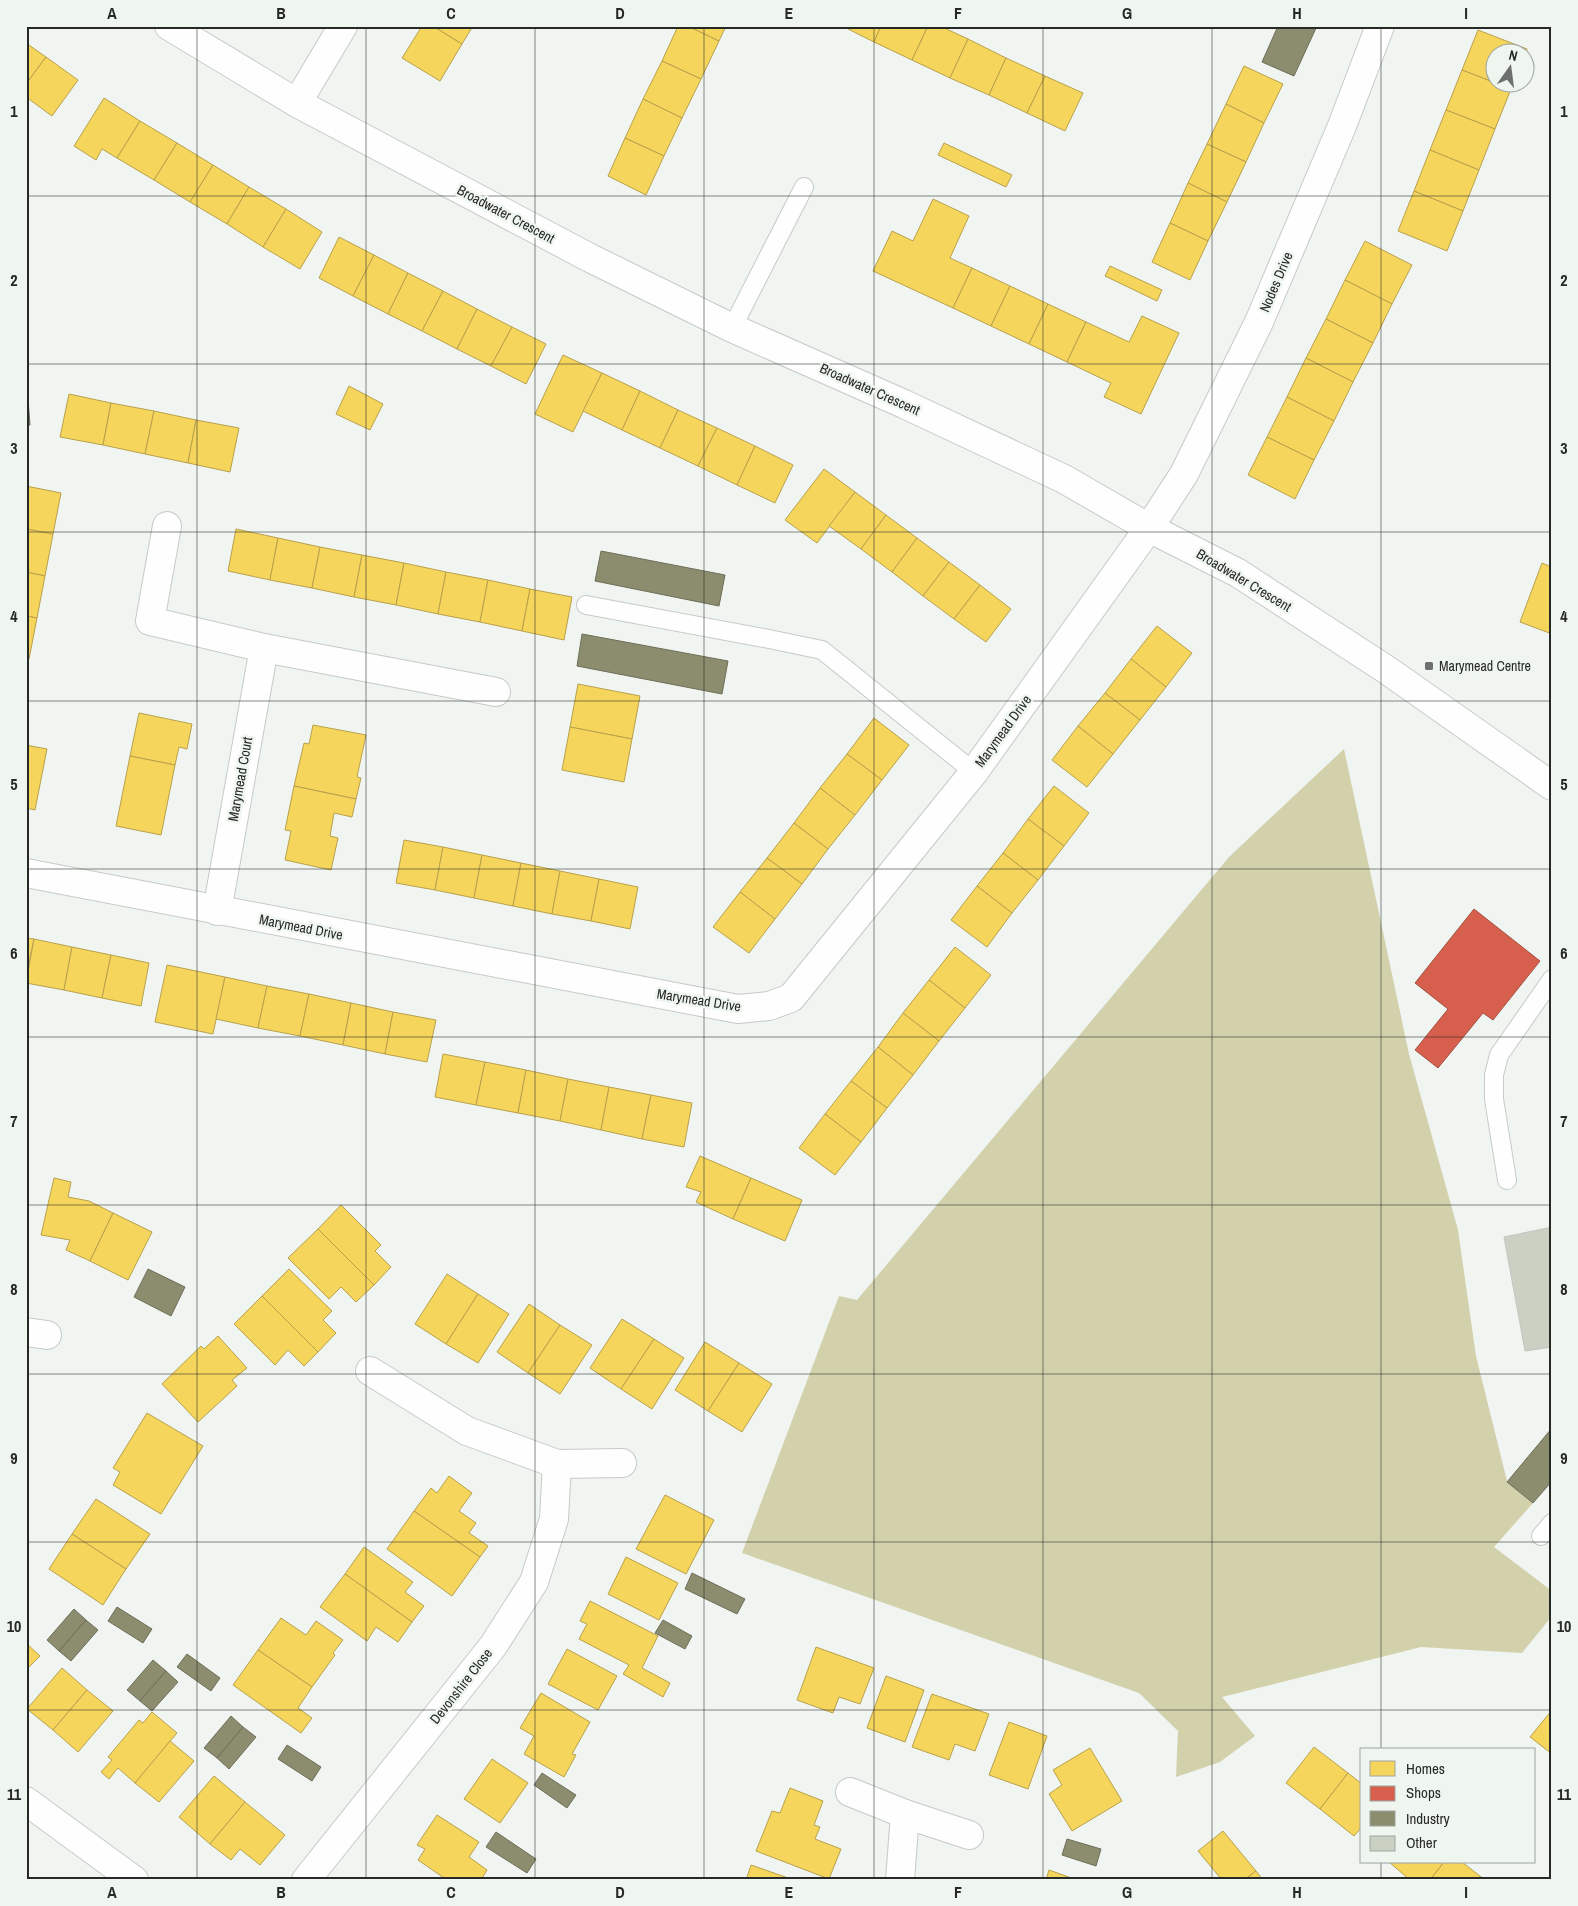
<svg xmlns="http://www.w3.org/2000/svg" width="1578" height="1906" font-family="'Archivo Narrow',sans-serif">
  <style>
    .forest { fill: #d2d1ac }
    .homes { fill: #f6d55c; stroke: #b8a14c }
    .shops { fill: #d6604d; stroke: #a25042 }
    .industry { fill: #8c8c6e; stroke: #6e6e59 }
    .building { fill: #cad1c3; stroke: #c2c5c1 }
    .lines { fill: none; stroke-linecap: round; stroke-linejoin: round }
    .lane-casing { stroke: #c7cac7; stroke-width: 20 }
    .street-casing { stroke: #c7cac7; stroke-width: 30 }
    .secondary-casing { stroke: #c7cac7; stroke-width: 30 }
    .lane { stroke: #fdfefd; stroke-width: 18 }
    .street { stroke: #fdfefd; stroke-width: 28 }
    .secondary { stroke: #fdfefd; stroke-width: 28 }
    .grid { fill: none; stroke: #272927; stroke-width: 1; stroke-opacity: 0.55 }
    .poi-dot { fill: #6d706e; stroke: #eff6f0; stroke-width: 2 }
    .labels { text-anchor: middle; stroke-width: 5; stroke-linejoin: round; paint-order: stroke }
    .street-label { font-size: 14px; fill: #272927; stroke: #eff6f0 }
    .poi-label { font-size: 14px; fill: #272927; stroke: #eff6f0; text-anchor: start }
    .neatline { fill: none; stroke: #272927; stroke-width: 2 }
    .grid-label { font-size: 16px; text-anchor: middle; font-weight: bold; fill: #272927 }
  </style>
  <rect width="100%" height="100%" fill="#f0f5f1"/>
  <path class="forest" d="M1344 749 1409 1054 1458 1230 1476 1356 1507 1481 1533 1503 1494 1547 1552 1591V1616L1522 1653 1421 1647 1222 1697 1255 1736 1220 1762 1176 1777 1178 1731 1139 1693 742 1553 839 1296 857 1300 1229 857Z"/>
  <g class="homes">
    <path d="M422 26H433L462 44 440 81 402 58Z"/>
    <path d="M433 26H473L462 44Z"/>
    <path d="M678 26H688L719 41 701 79 662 61Z"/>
    <path d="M688 26H726L719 41Z"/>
    <path d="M842 26H881L874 42Z"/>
    <path d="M881 26H928L912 60 874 42Z"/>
    <path d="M928 26H940L968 39 950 78 912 60Z"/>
    <path d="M1478 30 1527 49 1526 54V52H1496V82H1514L1511 89 1462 70Z"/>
    <path d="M968 39 1006 58 989 95 950 78Z"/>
    <path d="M26 43 46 57 26 84Z"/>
    <path d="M46 57 78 80 52 116 26 97V84Z"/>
    <path d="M1006 58 1045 76 1027 113 989 95Z"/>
    <path d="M662 61 701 79 682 118 643 99Z"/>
    <path d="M1244 66 1283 84 1264 123 1226 104Z"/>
    <path d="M1462 70 1511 89 1495 129 1446 110Z"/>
    <path d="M1045 76 1083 93 1065 131 1027 113Z"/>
    <path d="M104 98 140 121 117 158 102 149 96 160 74 146Z"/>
    <path d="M643 99 682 118 664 156 625 138Z"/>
    <path d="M1226 104 1264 123 1246 162 1207 144Z"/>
    <path d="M1446 110 1495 129 1479 170 1430 150Z"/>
    <path d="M140 121 177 143 154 180 117 158Z"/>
    <path d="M625 138 664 156 646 195 608 176Z"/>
    <path d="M177 143 213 165 190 202 154 180Z"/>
    <path d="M944 143 1012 175 1006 187 938 155Z"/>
    <path d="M1207 144 1246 162 1227 202 1188 183Z"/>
    <path d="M1430 150 1479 170 1463 211 1414 191Z"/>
    <path d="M213 165 249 187 227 224 190 202Z"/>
    <path d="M1188 183 1227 202 1208 241 1170 223Z"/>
    <path d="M249 187 286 209 263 247 227 224Z"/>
    <path d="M1414 191 1463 211 1447 251 1398 231Z"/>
    <path d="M933 199 969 216 950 258 972 268 953 308 873 271 892 231 913 241Z"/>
    <path d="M286 209 322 232 300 269 263 247Z"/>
    <path d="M1170 223 1208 241 1190 280 1152 262Z"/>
    <path d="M339 237 374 255 353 296 319 278Z"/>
    <path d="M1365 241 1412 265 1392 304 1345 280Z"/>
    <path d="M374 255 408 273 388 314 353 296Z"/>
    <path d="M1110 266 1162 290 1157 301 1105 276Z"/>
    <path d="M972 268 1010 286 991 326 953 308Z"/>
    <path d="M408 273 443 291 422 331 388 314Z"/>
    <path d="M1345 280 1392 304 1373 343 1326 319Z"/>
    <path d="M1010 286 1048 304 1029 344 991 326Z"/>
    <path d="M443 291 477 309 457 349 422 331Z"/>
    <path d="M1048 304 1086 322 1067 362 1029 344Z"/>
    <path d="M477 309 512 327 491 366 457 349Z"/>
    <path d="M1142 316 1179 333 1141 414 1104 397 1111 383 1067 362 1086 322 1129 342Z"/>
    <path d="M1326 319 1373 343 1353 382 1306 358Z"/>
    <path d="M512 327 546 344 526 384 491 366Z"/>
    <path d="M563 355 602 373 573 432 535 414Z"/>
    <path d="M1306 358 1353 382 1334 421 1287 397Z"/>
    <path d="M602 373 640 391 622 430 583 411Z"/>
    <path d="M349 386 383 404 370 430 336 414Z"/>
    <path d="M640 391 678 410 660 448 622 430Z"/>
    <path d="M69 394 111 403 103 445 60 437Z"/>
    <path d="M1287 397 1334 421 1314 460 1267 437Z"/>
    <path d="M111 403 154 411 145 454 103 445Z"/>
    <path d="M678 410 717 428 698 466 660 448Z"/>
    <path d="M154 411 196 420 188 463 145 454Z"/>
    <path d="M196 420 239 428 230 472 188 463Z"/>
    <path d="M717 428 755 446 737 485 698 466Z"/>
    <path d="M1267 437 1314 460 1295 499 1248 475Z"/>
    <path d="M755 446 793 465 775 503 737 485Z"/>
    <path d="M824 469 855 492 817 543 785 520Z"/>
    <path d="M26 486 61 493 53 534 26 529Z"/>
    <path d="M855 492 886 515 861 549 829 526Z"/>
    <path d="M886 515 917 538 892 572 861 549Z"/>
    <path d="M26 529 53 534 45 576 26 572Z"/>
    <path d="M236 529 278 538 270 580 228 571Z"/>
    <path d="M278 538 320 547 312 588 270 580Z"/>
    <path d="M917 538 949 562 923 596 892 572Z"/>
    <path d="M320 547 362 555 354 597 312 588Z"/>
    <path d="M362 555 404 563 396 605 354 597Z"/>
    <path d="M949 562 980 585 954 619 923 596Z"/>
    <path d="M404 563 446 572 438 614 396 605Z"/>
    <path d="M1542 563 1552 567V634L1520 622Z"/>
    <path d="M26 572 45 576 37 618 26 616Z"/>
    <path d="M446 572 488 580 480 622 438 614Z"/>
    <path d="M488 580 530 589 522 631 480 622Z"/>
    <path d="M980 585 1011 609 986 642 954 619Z"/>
    <path d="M530 589 572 597 564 640 522 631Z"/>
    <path d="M26 616 37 618 29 659H26Z"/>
    <path d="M1157 626 1192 653 1166 687 1131 659Z"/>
    <path d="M1131 659 1166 687 1140 720 1105 693Z"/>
    <path d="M578 684 640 696 632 739 570 727Z"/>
    <path d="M1105 693 1140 720 1113 754 1078 726Z"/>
    <path d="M139 713 192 724 187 749 179 747 175 765 130 756Z"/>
    <path d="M874 718 909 745 882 780 847 754Z"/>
    <path d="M313 725 366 735 357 777 361 778 356 799 294 786 304 743 309 744Z"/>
    <path d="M1078 726 1113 754 1087 787 1052 760Z"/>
    <path d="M570 727 632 739 624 782 562 770Z"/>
    <path d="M26 745 47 749 35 810 26 808Z"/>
    <path d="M847 754 882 780 855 815 820 788Z"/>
    <path d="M130 756 175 765 161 835 116 826Z"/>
    <path d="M294 786 356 799 352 817 334 813 330 836 338 838 331 870 285 860 291 831 285 830Z"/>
    <path d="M1054 786 1089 813 1064 846 1028 819Z"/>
    <path d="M820 788 855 815 828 849 794 823Z"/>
    <path d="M1028 819 1064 846 1038 880 1003 853Z"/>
    <path d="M794 823 828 849 802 884 767 858Z"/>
    <path d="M404 840 443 847 435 890 396 883Z"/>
    <path d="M443 847 482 855 474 898 435 890Z"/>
    <path d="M1003 853 1038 880 1012 913 977 886Z"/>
    <path d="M482 855 521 863 513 906 474 898Z"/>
    <path d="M767 858 802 884 775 919 740 892Z"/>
    <path d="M521 863 560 871 552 914 513 906Z"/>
    <path d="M560 871 599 879 591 921 552 914Z"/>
    <path d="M599 879 638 887 630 929 591 921Z"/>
    <path d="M977 886 1012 913 987 947 951 920Z"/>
    <path d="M740 892 775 919 749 953 713 927Z"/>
    <path d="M26 938 34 939 26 977Z"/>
    <path d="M34 939 72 947 64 990 26 983Z"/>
    <path d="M72 947 111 955 102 998 64 990Z"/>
    <path d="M955 947 991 975 965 1008 929 980Z"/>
    <path d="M111 955 149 963 141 1006 102 998Z"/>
    <path d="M167 965 225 977 213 1034 155 1022Z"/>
    <path d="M225 977 267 986 258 1028 216 1019Z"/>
    <path d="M929 980 965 1008 939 1041 903 1013Z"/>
    <path d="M267 986 309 994 300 1036 258 1028Z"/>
    <path d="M309 994 351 1003 343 1045 300 1036Z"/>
    <path d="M351 1003 393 1012 385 1054 343 1045Z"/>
    <path d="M393 1012 436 1020 427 1062 385 1054Z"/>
    <path d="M903 1013 939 1041 913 1075 878 1047Z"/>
    <path d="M878 1047 913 1075 887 1108 851 1081Z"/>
    <path d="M443 1054 485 1062 476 1105 435 1097Z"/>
    <path d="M485 1062 526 1070 518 1113 476 1105Z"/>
    <path d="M526 1070 568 1079 560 1121 518 1113Z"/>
    <path d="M568 1079 609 1087 601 1130 560 1121Z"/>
    <path d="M851 1081 887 1108 861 1142 825 1114Z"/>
    <path d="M609 1087 651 1095 642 1139 601 1130Z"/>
    <path d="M651 1095 692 1103 684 1147 642 1139Z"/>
    <path d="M825 1114 861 1142 835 1175 799 1148Z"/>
    <path d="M700 1156 751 1178 733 1219 696 1202 701 1192 686 1187Z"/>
    <path d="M54 1178 71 1182 68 1197 89 1201 113 1213 90 1261 66 1250 70 1240 41 1235Z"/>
    <path d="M751 1178 802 1200 785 1241 733 1219Z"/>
    <path d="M341 1205 381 1245 375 1251 391 1267 374 1285 318 1229Z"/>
    <path d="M113 1213 152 1232 128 1280 90 1261Z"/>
    <path d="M318 1229 374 1285 356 1302 341 1287 329 1299 288 1258Z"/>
    <path d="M289 1269 332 1311 323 1320 336 1333 318 1352 262 1296Z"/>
    <path d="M447 1274 478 1294 446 1344 415 1324Z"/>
    <path d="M478 1294 509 1314 478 1363 446 1344Z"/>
    <path d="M262 1296 318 1352 304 1366 288 1350 275 1365 234 1324Z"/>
    <path d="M529 1304 560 1325 528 1373 497 1352Z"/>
    <path d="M622 1319 654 1339 621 1389 590 1368Z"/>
    <path d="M560 1325 592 1345 560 1394 528 1373Z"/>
    <path d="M218 1336 247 1368 232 1380 237 1386 198 1422 162 1384 201 1346 204 1349Z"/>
    <path d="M654 1339 684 1358 652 1409 621 1389Z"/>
    <path d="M705 1342 739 1363 708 1411 675 1390Z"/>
    <path d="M739 1363 772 1384 742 1432 708 1411Z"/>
    <path d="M147 1413 203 1446 161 1514 113 1485 120 1472 113 1468Z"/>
    <path d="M449 1476 472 1493 459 1511 476 1523 469 1533 488 1546 480 1557 414 1511 431 1488 437 1493Z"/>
    <path d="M665 1495 714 1520 686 1574 636 1549Z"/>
    <path d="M96 1499 150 1534 126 1569 72 1534Z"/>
    <path d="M414 1511 480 1557 452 1596 387 1549Z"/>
    <path d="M72 1534 126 1569 103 1605 49 1569Z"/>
    <path d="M364 1547 413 1582 405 1592 424 1606 412 1622 345 1574Z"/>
    <path d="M626 1557 678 1583 659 1620 608 1594Z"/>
    <path d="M345 1574 412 1622 398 1642 376 1627 367 1641 320 1607Z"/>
    <path d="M590 1601 658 1636 642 1668 670 1683 663 1697 623 1674 629 1665 579 1639 587 1624 580 1621Z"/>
    <path d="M281 1618 306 1635 316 1621 343 1640 333 1653 335 1655 312 1687 258 1650Z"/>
    <path d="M26 1643 40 1656 26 1670Z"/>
    <path d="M816 1647 874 1668 860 1704 839 1697 833 1713 797 1700Z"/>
    <path d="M567 1649 617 1676 598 1710 548 1684Z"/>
    <path d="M258 1650 312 1687 298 1708 312 1718 301 1733 233 1685Z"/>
    <path d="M62 1668 87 1690 53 1730 27 1709Z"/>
    <path d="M886 1676 924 1690 905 1742 867 1728Z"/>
    <path d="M87 1690 113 1711 78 1752 53 1730Z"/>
    <path d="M541 1693 590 1722 572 1754 576 1755 564 1777 524 1754 534 1736 520 1728Z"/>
    <path d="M932 1694 989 1714 975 1751 955 1744 949 1760 912 1747Z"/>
    <path d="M1552 1710V1754L1530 1737Z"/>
    <path d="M152 1712 177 1733 135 1783 118 1768 109 1779 101 1772 112 1760 108 1757 139 1720 143 1723Z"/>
    <path d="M1009 1722 1047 1736 1028 1789 989 1775Z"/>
    <path d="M170 1741 194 1761 159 1802 135 1783Z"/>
    <path d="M1314 1747 1348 1773 1320 1809 1286 1783Z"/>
    <path d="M1090 1748 1122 1801 1072 1831 1049 1794 1062 1785 1053 1770Z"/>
    <path d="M492 1759 528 1783 500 1823 464 1799Z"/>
    <path d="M1348 1773 1362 1784V1827L1354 1836 1320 1809Z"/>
    <path d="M214 1776 245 1802 210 1844 179 1817Z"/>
    <path d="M790 1788 823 1801 814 1825 820 1827 815 1839 841 1849 829 1879 756 1851 772 1811 780 1813Z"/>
    <path d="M245 1802 285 1835 260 1865 240 1849 231 1860 210 1844Z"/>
    <path d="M437 1815 479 1842 469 1857 487 1870 481 1880H447L418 1860 425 1849 417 1845Z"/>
    <path d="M1223 1831 1256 1871 1244 1880H1222L1198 1851Z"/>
    <path d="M1389 1862H1444L1430 1880H1410Z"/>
    <path d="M1444 1862H1462L1485 1880H1430Z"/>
    <path d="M751 1865 794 1880H746Z"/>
    <path d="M1049 1870 1077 1880H1046Z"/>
    <path d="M1256 1871 1263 1880H1244Z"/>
  </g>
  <path class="shops" d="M1474 909 1540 961 1493 1020 1483 1013 1438 1068 1415 1050 1448 1009 1415 983Z"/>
  <g class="industry">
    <path d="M1278 26H1317L1294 76 1262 62Z"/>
    <path d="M26 373 30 425H26Z"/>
    <path d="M601 551 725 575 719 606 595 581Z"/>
    <path d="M582 634 728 661 722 694 577 666Z"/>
    <path d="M148 1269 185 1287 171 1316 134 1297Z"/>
    <path d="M1552 1428V1481L1533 1503 1507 1482Z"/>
    <path d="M692 1573 745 1599 737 1614 685 1589Z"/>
    <path d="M117 1607 152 1629 143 1643 108 1621Z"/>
    <path d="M74 1609 86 1620 59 1651 47 1640Z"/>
    <path d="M86 1620 98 1630 71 1661 59 1651Z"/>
    <path d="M663 1620 692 1636 685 1649 655 1633Z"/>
    <path d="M187 1654 220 1678 211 1691 177 1667Z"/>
    <path d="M153 1660 166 1671 140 1701 127 1690Z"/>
    <path d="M166 1671 178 1682 152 1711 140 1701Z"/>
    <path d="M231 1716 243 1727 217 1758 204 1748Z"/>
    <path d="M243 1727 256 1737 229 1769 217 1758Z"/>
    <path d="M287 1745 321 1767 312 1781 278 1759Z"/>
    <path d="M542 1773 576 1795 567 1808 534 1785Z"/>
    <path d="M496 1832 536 1859 527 1873 486 1847Z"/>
    <path d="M1067 1839 1101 1849 1096 1866 1062 1855Z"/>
  </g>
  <path class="building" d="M1552 1227V1347L1525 1351 1504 1237Z"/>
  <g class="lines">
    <defs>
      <g id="lane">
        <path d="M732 328 804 187"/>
        <path d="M586 605 769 639 822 650 974 772"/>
        <path d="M1507 1180 1494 1099V1075L1499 1055 1552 979"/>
        <path d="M1541 1536 1552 1523"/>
      </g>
      <g id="street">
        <path d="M297 103 343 26"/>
        <path d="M167 526 150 621 264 648 496 692"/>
        <path d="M26 873 738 1009 769 1006 791 998 974 772 1149 528 1184 474 1259 322 1342 126 1380 26"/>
        <path d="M217 911 264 648"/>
        <path d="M26 1332 47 1335"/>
        <path d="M370 1371 467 1431 557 1464 622 1463"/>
        <path d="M850 1792 905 1814 969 1835"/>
        <path d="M26 1801 134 1880"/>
        <path d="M306 1880 493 1646 534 1582 554 1519 557 1464"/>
        <path d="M900 1880 905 1814"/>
      </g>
      <path id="secondary" d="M169 26 297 103 590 258 732 328 904 404 1064 479 1149 528 1238 573 1387 670 1552 786"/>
    </defs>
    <use href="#lane" class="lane-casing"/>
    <use href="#street" class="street-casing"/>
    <use href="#secondary" class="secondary-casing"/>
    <use href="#lane" class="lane"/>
    <use href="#street" class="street"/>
    <use href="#secondary" class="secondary"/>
  </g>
  <path class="grid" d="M197 26V1880M366 26V1880M535 26V1880M704 26V1880M874 26V1880M1043 26V1880M1212 26V1880M1381 26V1750M26 196H1552M26 364H1552M26 532H1552M26 701H1552M26 869H1552M26 1037H1552M26 1205H1552M26 1374H1552M26 1542H1552M26 1710H1552M1381 1862V1880"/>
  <rect class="poi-dot" x="1424" y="661" width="10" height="10" rx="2.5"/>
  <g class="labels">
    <g class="street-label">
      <text transform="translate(506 214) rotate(28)" y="5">Broadwater Crescent</text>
      <text transform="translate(1276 282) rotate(-67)" y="5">Nodes Drive</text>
      <text transform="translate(870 389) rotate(24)" y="5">Broadwater Crescent</text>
      <text transform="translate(1244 580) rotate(31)" y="5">Broadwater Crescent</text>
      <text transform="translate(1003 731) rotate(-54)" y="5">Marymead Drive</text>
      <text transform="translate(240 779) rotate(-80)" y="5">Marymead Court</text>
      <text transform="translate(301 927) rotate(11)" y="5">Marymead Drive</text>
      <text transform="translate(699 1000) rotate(9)" y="5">Marymead Drive</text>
      <text transform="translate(461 1686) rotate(-52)" y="5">Devonshire Close</text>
    </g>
    <g class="poi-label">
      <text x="1439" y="671">Marymead Centre</text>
    </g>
  </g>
  <rect width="1578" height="1906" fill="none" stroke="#eff6f0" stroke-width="55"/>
  <rect x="1360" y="1748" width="175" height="115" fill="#eff6f0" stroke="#9fa4a0"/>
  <rect x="1370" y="1761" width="25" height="15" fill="#f6d55c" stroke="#9fa4a0"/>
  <text x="1406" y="1774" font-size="15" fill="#272927">Homes</text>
  <rect x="1370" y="1786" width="25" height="15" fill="#d6604d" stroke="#9fa4a0"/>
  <text x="1406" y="1798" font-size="15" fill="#272927">Shops</text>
  <rect x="1370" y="1811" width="25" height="15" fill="#8c8c6e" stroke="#9fa4a0"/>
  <text x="1406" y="1824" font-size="15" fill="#272927">Industry</text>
  <rect x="1370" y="1836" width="25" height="15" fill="#cad1c3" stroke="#9fa4a0"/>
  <text x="1406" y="1848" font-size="15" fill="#272927">Other</text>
  <g transform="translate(1510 68) rotate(14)"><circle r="24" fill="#eff6f0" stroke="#9fa4a0"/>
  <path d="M0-4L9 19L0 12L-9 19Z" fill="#6d706e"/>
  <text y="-8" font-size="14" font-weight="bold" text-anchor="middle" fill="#272927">N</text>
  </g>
  <rect x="28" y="28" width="1522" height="1850" class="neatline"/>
  <g class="grid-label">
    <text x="112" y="19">A</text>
    <text x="281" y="19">B</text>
    <text x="451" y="19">C</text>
    <text x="620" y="19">D</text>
    <text x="789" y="19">E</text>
    <text x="958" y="19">F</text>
    <text x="1127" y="19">G</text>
    <text x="1297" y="19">H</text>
    <text x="1466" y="19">I</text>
    <text x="14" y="117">1</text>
    <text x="1564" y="117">1</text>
    <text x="14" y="286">2</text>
    <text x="1564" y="286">2</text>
    <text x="14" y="454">3</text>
    <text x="1564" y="454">3</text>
    <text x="14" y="622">4</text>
    <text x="1564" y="622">4</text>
    <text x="14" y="790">5</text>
    <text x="1564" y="790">5</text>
    <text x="14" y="959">6</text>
    <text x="1564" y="959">6</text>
    <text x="14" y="1127">7</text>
    <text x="1564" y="1127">7</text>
    <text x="14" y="1295">8</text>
    <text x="1564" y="1295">8</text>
    <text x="14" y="1464">9</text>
    <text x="1564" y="1464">9</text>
    <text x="14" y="1632">10</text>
    <text x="1564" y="1632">10</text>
    <text x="14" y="1800">11</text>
    <text x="1564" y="1800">11</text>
    <text x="112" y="1898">A</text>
    <text x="281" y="1898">B</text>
    <text x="451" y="1898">C</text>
    <text x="620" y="1898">D</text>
    <text x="789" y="1898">E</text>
    <text x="958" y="1898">F</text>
    <text x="1127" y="1898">G</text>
    <text x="1297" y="1898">H</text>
    <text x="1466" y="1898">I</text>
  </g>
</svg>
